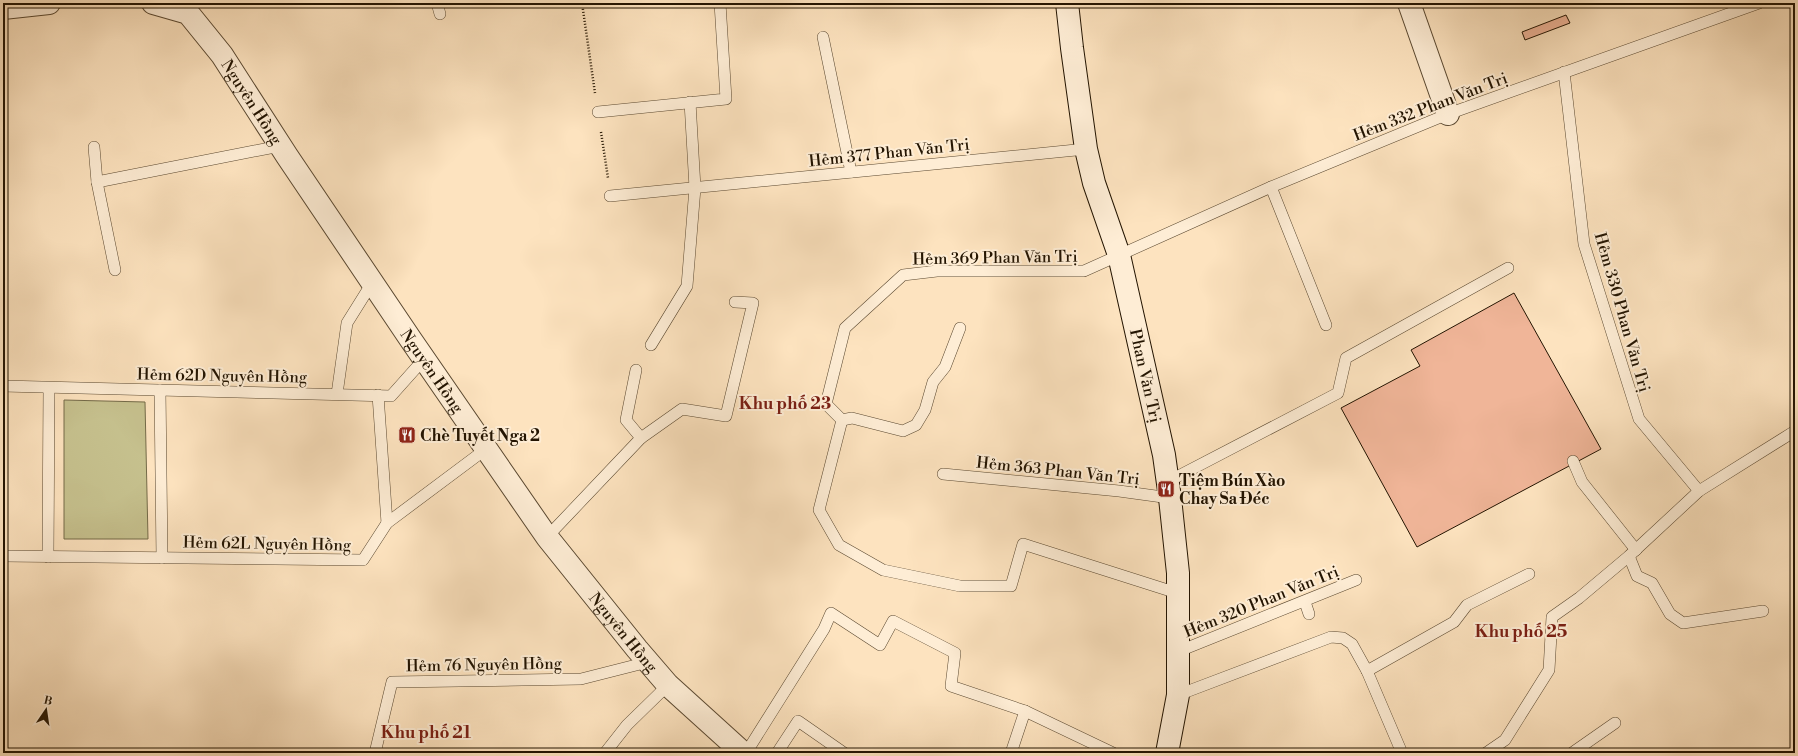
<svg xmlns="http://www.w3.org/2000/svg" width="1798" height="756" font-family="'Libre Bodoni',serif">
  <style>
    .green { fill: #c6c18e; stroke: #746a48 }
    .building { fill: #f0b598; stroke: #231401 }
    .lines { fill: none; stroke-linecap: round; stroke-linejoin: round }
    .service-casing { stroke: #5a4830; stroke-width: 12 }
    .minor-casing { stroke: #5a4830; stroke-width: 24 }
    .tertiary-casing { stroke: #5a4830; stroke-width: 24 }
    .secondary-casing { stroke: #231401; stroke-width: 24 }
    .path { stroke: #231401; stroke-width: 2.5; stroke-dasharray: 1 2; stroke-linecap: butt }
    .service { stroke: #feedd5; stroke-width: 11 }
    .minor { stroke: #feedd5; stroke-width: 22 }
    .tertiary { stroke: #feedd5; stroke-width: 22 }
    .secondary { stroke: #feedd5; stroke-width: 22 }
    .labels { text-anchor: middle; stroke-width: 4; stroke-linejoin: round; paint-order: stroke }
    .street-label { font-size: 16px; fill: #231401; stroke: #feedd5 }
    .poi-label { font-size: 16px; font-weight: bold; fill: #231401; stroke: #feedd5; text-anchor: start }
    .neighbourhood-label { font-size: 17px; font-weight: bold; fill: #7a1f14; stroke: #feedd5 }
  </style>
  <rect width="100%" height="100%" fill="#fde3bf"/>
  <filter id="stains"><feTurbulence type="fractalNoise" baseFrequency=".005" numOctaves="4"/><feColorMatrix values="0 0 0 0 .2 0 0 0 0 .09 0 0 0 0 .02 0 0 0 .5 -.17"/></filter>
  <radialGradient id="worn" r=".72"><stop offset=".6" stop-color="#630" stop-opacity="0"/><stop offset="1" stop-color="#630" stop-opacity=".3"/></radialGradient>
  <path class="green" d="M64 400 145 402 148 539H64Z"/>
  <g class="building">
    <path d="M1566 15 1570 23 1525 40 1522 32Z"/>
    <path d="M1514 293 1601 449 1417 547 1341 408 1420 366 1411 350Z"/>
  </g>
  <g class="lines">
    <defs>
      <g id="service">
        <path d="M437 3 440 14"/>
        <path d="M823 37 851 172"/>
        <path d="M1564 72 1584 244 1639 419 1699 491"/>
        <path d="M598 112 726 99 720 3"/>
        <path d="M94 147 97 182 115 270"/>
        <path d="M97 182 280 146"/>
        <path d="M1271 187 1326 325"/>
        <path d="M610 196 1086 149"/>
        <path d="M651 345 687 286 695 188 690 102"/>
        <path d="M3 386 391 396 424 359"/>
        <path d="M160 390 162 558"/>
        <path d="M337 394 347 323 372 283"/>
        <path d="M378 395 387 523"/>
        <path d="M842 420 826 404 845 328 903 275 937 271H1084L1271 187 1448 114 1759 3"/>
        <path d="M842 420 819 510 839 545 883 570 960 586H1011L1023 544 1177 593"/>
        <path d="M842 420 852 418 903 431 916 425 925 410 933 382 945 367 960 328"/>
        <path d="M641 438 682 409 726 416 753 303 735 302"/>
        <path d="M1573 461 1582 482 1636 550"/>
        <path d="M943 474 1119 491 1170 498"/>
        <path d="M1167 482 1338 393 1346 358 1508 268"/>
        <path d="M547 537 641 438 626 420 636 370"/>
        <path d="M3 556 363 560 387 523 486 449"/>
        <path d="M1629 556 1637 576 1652 583 1670 614 1683 623 1763 611"/>
        <path d="M48 557 49 388"/>
        <path d="M1305 602 1309 614"/>
        <path d="M1177 652 1356 580"/>
        <path d="M1367 671 1454 622 1467 605 1529 574"/>
        <path d="M1178 695 1331 637 1343 638 1352 644 1367 671 1402 753"/>
        <path d="M375 753 392 682 581 679 648 662"/>
        <path d="M605 753 627 725 668 685"/>
        <path d="M746 753 824 629 831 613 880 645 893 621 955 653 951 686 1025 711 1113 753"/>
        <path d="M777 753 798 721 844 753"/>
        <path d="M1011 753 1025 711"/>
        <path d="M1486 753 1505 740 1549 670 1552 617 1579 598 1629 556 1699 491 1795 431"/>
        <path d="M1572 753 1615 723"/>
      </g>
      <path id="minor" d="M1409 3 1448 114"/>
      <g id="tertiary">
        <path id="s1" d="M153 3 188 13 222 55 287 156 411 340 547 537 637 649 668 685 743 753"/>
        <path d="M3 8 49 3"/>
      </g>
      <g id="secondary">
        <path id="s2" d="M1067 3 1072 48 1086 149 1094 183 1119 255 1164 455 1170 498 1178 573V695L1167 753"/>
      </g>
    </defs>
    <use href="#service" class="service-casing"/>
    <use href="#minor" class="minor-casing"/>
    <use href="#tertiary" class="tertiary-casing"/>
    <use href="#secondary" class="secondary-casing"/>
    <g class="path">
      <path d="M582 3 595 93"/>
      <path d="M601 132 608 178"/>
    </g>
    <use href="#service" class="service"/>
    <use href="#minor" class="minor"/>
    <use href="#tertiary" class="tertiary"/>
    <use href="#secondary" class="secondary"/>
  </g>
  <defs>
    <symbol id="restaurant-square" viewBox="-11 -11 22 22"><rect x="-9" y="-9" width="18" height="18" rx="4" fill="#8f2418" stroke="#feedd5"/><path d="M-5-6h1v4h1v-4h1v4h1v-4h1v5L-1.5 .5V6h-2V.5L-5-1ZM5-6V6H3V1.5H1.5Q1.5-4 5-6Z" fill="#fff"/></symbol>
  </defs>
  <g fill-rule="evenodd">
    <use href="#restaurant-square" x="397" y="425" width="20" height="20"/>
    <use href="#restaurant-square" x="1156" y="479" width="20" height="20"/>
  </g>
  <g class="labels">
    <g class="street-label">
      <text dy="6" stroke="none"><textPath href="#s1" startOffset="146">Nguyên Hồng</textPath></text>
      <text transform="translate(1430 106) rotate(-21)" y="6">Hẻm 332 Phan Văn Trị</text>
      <text transform="translate(889 152) rotate(-6)" y="6">Hẻm 377 Phan Văn Trị</text>
      <text transform="translate(995 257) rotate(-1)" y="6">Hẻm 369 Phan Văn Trị</text>
      <text transform="translate(1623 312) rotate(74)" y="6">Hẻm 330 Phan Văn Trị</text>
      <text dy="6" stroke="none"><textPath href="#s1" startOffset="470">Nguyên Hồng</textPath></text>
      <text transform="translate(222 375) rotate(1)" y="6">Hẻm 62D Nguyên Hồng</text>
      <text dy="6" stroke="none"><textPath href="#s2" startOffset="382">Phan Văn Trị</textPath></text>
      <text transform="translate(1058 470) rotate(6)" y="6">Hẻm 363 Phan Văn Trị</text>
      <text transform="translate(267 543) rotate(1)" y="6">Hẻm 62L Nguyên Hồng</text>
      <text transform="translate(1261 601) rotate(-22)" y="6">Hẻm 320 Phan Văn Trị</text>
      <text dy="6" stroke="none"><textPath href="#s1" startOffset="794">Nguyên Hồng</textPath></text>
      <text transform="translate(484 664) rotate(-1)" y="6">Hẻm 76 Nguyên Hồng</text>
    </g>
    <g class="poi-label">
      <text x="420" y="441">Chè Tuyết Nga 2</text>
      <text x="1179" y="486">Tiệm Bún Xào<tspan x="1179" dy="18">Chay Sa Đéc</tspan></text>
    </g>
    <g class="neighbourhood-label">
      <text x="785" y="409">Khu phố 23</text>
      <text x="1521" y="637">Khu phố 25</text>
      <text x="426" y="738">Khu phố 21</text>
    </g>
  </g>
  <rect width="1798" height="756" fill="none" stroke="#fde3bf" stroke-width="16"/>
  <rect x="4" y="4" width="1790" height="748" fill="none" stroke="#231401" stroke-width="2"/>
  <rect x="8" y="8" width="1782" height="740" fill="none" stroke="#231401"/>
  <g transform="translate(46 710) rotate(13)" stroke="#feedd5" stroke-width="3" paint-order="stroke">
  <path d="M0-3L7 15L0 10L-7 15Z" fill="#231401"/>
  <text y="-6" font-size="11" font-weight="bold" text-anchor="middle" fill="#231401">B</text>
  </g>
  <rect width="100%" height="100%" filter="url(#stains)"/>
  <rect width="100%" height="100%" fill="url(#worn)"/>
</svg>
